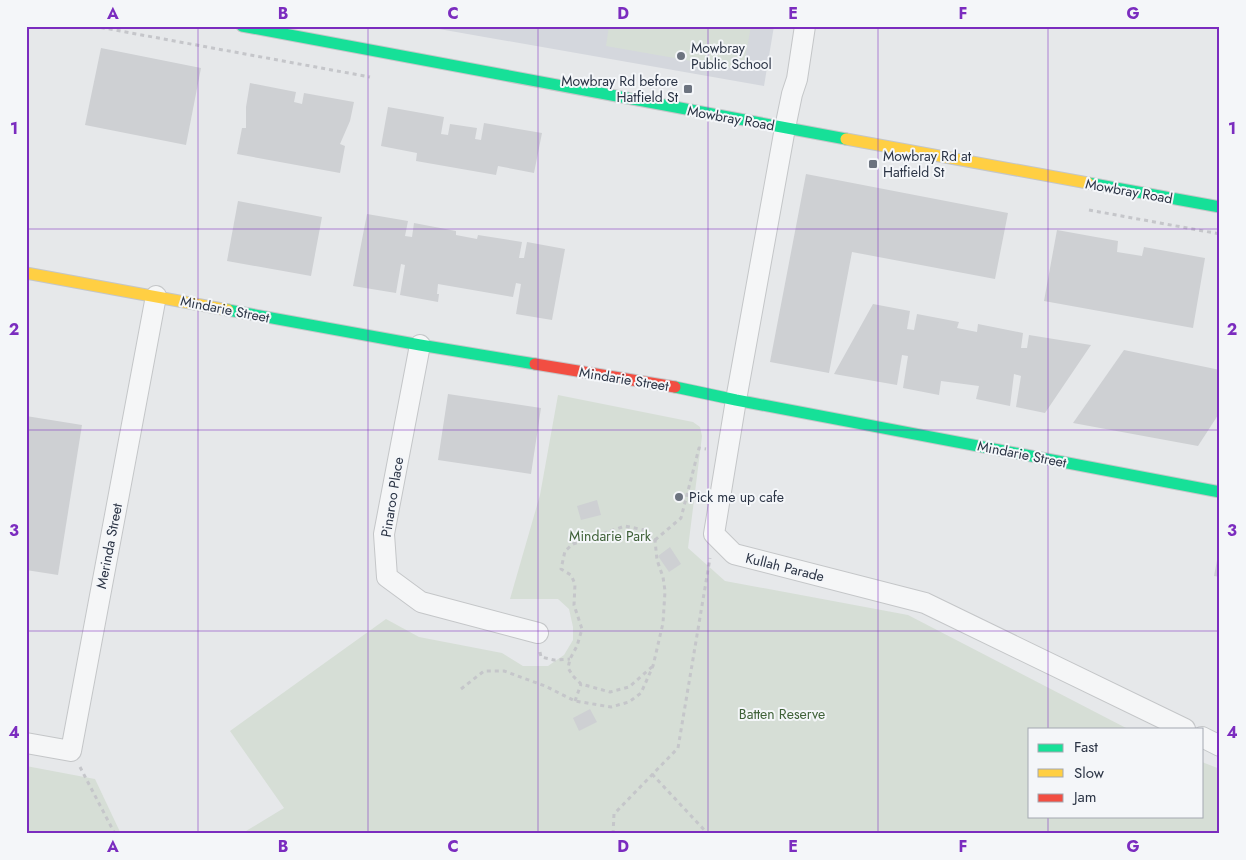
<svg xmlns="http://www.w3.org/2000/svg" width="1246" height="860" font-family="Jost,sans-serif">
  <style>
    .built { fill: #d4d7dd }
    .green { fill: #d6ded6 }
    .building { fill: #ced0d3 }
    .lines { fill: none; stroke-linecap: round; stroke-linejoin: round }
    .street-casing { stroke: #c4c6c8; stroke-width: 22 }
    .fast-casing { stroke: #c4c6c8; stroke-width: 13 }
    .slow-casing { stroke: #c4c6c8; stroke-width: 13 }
    .jam-casing { stroke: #c4c6c8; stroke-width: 13 }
    .path { stroke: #c5c6ca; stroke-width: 3; stroke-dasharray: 4 4; stroke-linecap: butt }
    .street { stroke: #f5f6f7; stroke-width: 20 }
    .fast { stroke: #16e098; stroke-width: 11 }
    .slow { stroke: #ffcf43; stroke-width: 11 }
    .jam { stroke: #f24e42; stroke-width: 11 }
    .grid { fill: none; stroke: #7b2cbf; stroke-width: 1; stroke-opacity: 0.55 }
    .poi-dot { fill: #6c737f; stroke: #f4f6f9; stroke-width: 2 }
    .labels { text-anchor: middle; stroke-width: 4; stroke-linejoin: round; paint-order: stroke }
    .poi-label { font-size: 14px; fill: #2b3445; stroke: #f4f6f9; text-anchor: start }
    .street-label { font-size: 14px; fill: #2b3445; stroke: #f4f6f9 }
    .park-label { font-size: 14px; fill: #3f6138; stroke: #f4f6f9 }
    .neatline { fill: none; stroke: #7b2cbf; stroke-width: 2 }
    .grid-label { font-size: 16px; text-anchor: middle; font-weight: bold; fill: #7b2cbf }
  </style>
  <rect width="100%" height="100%" fill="#e6e8ea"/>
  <path class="built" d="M422 26H774L764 86Z"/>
  <g class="green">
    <path d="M609 26H751L743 70 606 46Z"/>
    <path d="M558 395 693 422 700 427 702 436 688 548 725 581 908 615 1128 729H1030V816H1202V762L1220 769V834H241L284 808 230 731 386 619 419 637 502 653 523 666H548L564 655 573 640V627L569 609 558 599H510L540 495Z"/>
    <path d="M26 766 95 779 121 834H26Z"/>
  </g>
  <g class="building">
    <path d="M101 48 201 68 186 145 85 125Z"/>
    <path d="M250 83 296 92 294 102 302 104 304 93 354 102 350 121 340 144 345 146 340 173 237 154 242 128H246V107Z"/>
    <path d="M388 107 444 117 441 134 448 135 450 124 477 128 475 139 481 140 484 123 542 133 534 173 498 166 496 175 416 161 417 153 381 146Z"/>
    <path d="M806 174 1008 213 995 279 852 252 829 373 770 362Z"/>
    <path d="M238 201 322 217 311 276 227 261Z"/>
    <path d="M367 214 408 221 405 236 412 237 414 223 456 231V235L477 239 478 235 522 242 519 258H524L527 242 565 249 552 320 516 314 521 284 516 283 513 297 438 284 437 294H439L438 302 400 295 405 265 401 264 396 293 353 286Z"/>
    <path d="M1057 230 1118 241 1117 252 1142 256 1144 247 1205 258 1193 328 1044 301Z"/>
    <path d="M873 304 910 311 907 329 914 330 917 314 959 322 957 328 977 332 978 324 1023 333 1021 348H1027L1029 335 1091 345 1045 413 1016 407 1021 376 1014 374 1010 406 976 399 979 386 941 381 939 395 903 388 908 356 902 355 897 385 834 374Z"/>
    <path d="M1124 350 1220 370V412L1198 446 1073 423Z"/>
    <path d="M448 394 541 408 531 474 438 460Z"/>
    <path d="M26 416 82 425 58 575 26 570Z"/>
    <path d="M597 500 601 515 581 520 577 506Z"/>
    <path d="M670 547 681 564 669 572 658 556Z"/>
    <path d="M1219 550H1220V577L1214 576Z"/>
    <path d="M590 709 597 722 579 731 573 718Z"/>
  </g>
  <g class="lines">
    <defs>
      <g id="street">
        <path d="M805 26 797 79 792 94 785 128 736 400 714 534 734 554 925 603 1185 729"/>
        <path d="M420 345 384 534 387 577 421 602 538 633"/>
        <path d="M1202 737 1220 746"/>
        <path d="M26 743 71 751 156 296"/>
      </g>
      <g id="fast">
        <path d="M242 26 846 139"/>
        <path d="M1088 183 1220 207"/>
        <path d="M228 310 420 345 535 364"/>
        <path d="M675 387 736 400 1220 492"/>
      </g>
      <g id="slow">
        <path d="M846 139 1088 183"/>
        <path d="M26 273 228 310"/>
      </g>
      <path id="jam" d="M535 364 675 387"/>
    </defs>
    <use href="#street" class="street-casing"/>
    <use href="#fast" class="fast-casing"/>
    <use href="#slow" class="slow-casing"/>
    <use href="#jam" class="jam-casing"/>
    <g class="path">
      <path d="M93 26 370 77"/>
      <path d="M1089 210 1220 234"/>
      <path d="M655 540 681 518 699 448 706 449"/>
      <path d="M540 652 541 657 554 660 570 659"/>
      <path d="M461 689 484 671H504L545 686 575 701 611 707 629 702 641 693 653 666 663 623 665 591 663 577 657 560 655 540 644 530 625 526 573 544 565 551 561 569 571 575 575 584 574 605 582 629 577 646 570 659 568 668 573 676 581 684 610 692 629 687 653 666"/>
      <path d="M575 701 581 684"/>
      <path d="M80 767 115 834"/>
      <path d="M652 774 708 834"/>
      <path d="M613 834 614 814 678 748 710 558"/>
    </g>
    <use href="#street" class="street"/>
    <use href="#fast" class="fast"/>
    <use href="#slow" class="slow"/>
    <use href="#jam" class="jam"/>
  </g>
  <path class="grid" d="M198 26V834M368 26V834M538 26V834M708 26V834M878 26V834M1048 26V729M26 229H1220M26 430H1220M26 631H1220M1048 816V834"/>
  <g class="poi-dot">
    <circle cx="681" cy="56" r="5"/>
    <rect x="683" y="84" width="10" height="10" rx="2.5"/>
    <rect x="868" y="159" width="10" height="10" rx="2.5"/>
    <circle cx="679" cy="497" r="5"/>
  </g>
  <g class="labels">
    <g class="poi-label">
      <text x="691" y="53">Mowbray<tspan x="691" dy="16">Public School</tspan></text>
      <text x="678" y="86" text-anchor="end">Mowbray Rd before<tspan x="678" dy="16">Hatfield St</tspan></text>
      <text x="883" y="161">Mowbray Rd at<tspan x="883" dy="16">Hatfield St</tspan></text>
      <text x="689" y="502">Pick me up cafe</text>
    </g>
    <g class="street-label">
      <text transform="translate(731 118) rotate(10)" y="5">Mowbray Road</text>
      <text transform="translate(1129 191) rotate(10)" y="5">Mowbray Road</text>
      <text transform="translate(225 309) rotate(11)" y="5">Mindarie Street</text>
      <text transform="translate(624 379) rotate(9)" y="5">Mindarie Street</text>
      <text transform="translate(1022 454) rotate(11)" y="5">Mindarie Street</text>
      <text transform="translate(392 497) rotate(-81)" y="5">Pinaroo Place</text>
      <text transform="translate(109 546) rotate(-79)" y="5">Merinda Street</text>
      <text transform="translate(785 567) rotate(14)" y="5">Kullah Parade</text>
    </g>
    <g class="park-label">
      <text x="610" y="541">Mindarie Park</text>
      <text x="782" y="719">Batten Reserve</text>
    </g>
  </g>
  <rect width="1246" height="860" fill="none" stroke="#f4f6f9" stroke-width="55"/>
  <rect x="1028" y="728" width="175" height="90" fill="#f4f6f9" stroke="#a4a8b1"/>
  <rect x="1038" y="744" width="25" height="8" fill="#16e098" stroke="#a4a8b1"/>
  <text x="1074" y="752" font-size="15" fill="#2b3445">Fast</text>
  <rect x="1038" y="769" width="25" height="8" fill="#ffcf43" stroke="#a4a8b1"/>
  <text x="1074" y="778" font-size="15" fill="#2b3445">Slow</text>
  <rect x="1038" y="794" width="25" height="8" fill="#f24e42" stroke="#a4a8b1"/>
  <text x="1074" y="802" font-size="15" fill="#2b3445">Jam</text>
  <rect x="28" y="28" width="1190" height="804" class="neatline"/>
  <g class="grid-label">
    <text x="113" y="19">A</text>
    <text x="283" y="19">B</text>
    <text x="453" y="19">C</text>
    <text x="623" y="19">D</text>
    <text x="793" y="19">E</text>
    <text x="963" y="19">F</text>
    <text x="1133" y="19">G</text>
    <text x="14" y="134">1</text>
    <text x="1232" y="134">1</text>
    <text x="14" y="335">2</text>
    <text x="1232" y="335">2</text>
    <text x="14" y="536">3</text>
    <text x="1232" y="536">3</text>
    <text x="14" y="738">4</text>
    <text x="1232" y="738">4</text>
    <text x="113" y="852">A</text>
    <text x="283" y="852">B</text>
    <text x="453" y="852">C</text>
    <text x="623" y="852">D</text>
    <text x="793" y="852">E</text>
    <text x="963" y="852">F</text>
    <text x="1133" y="852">G</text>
  </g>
</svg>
